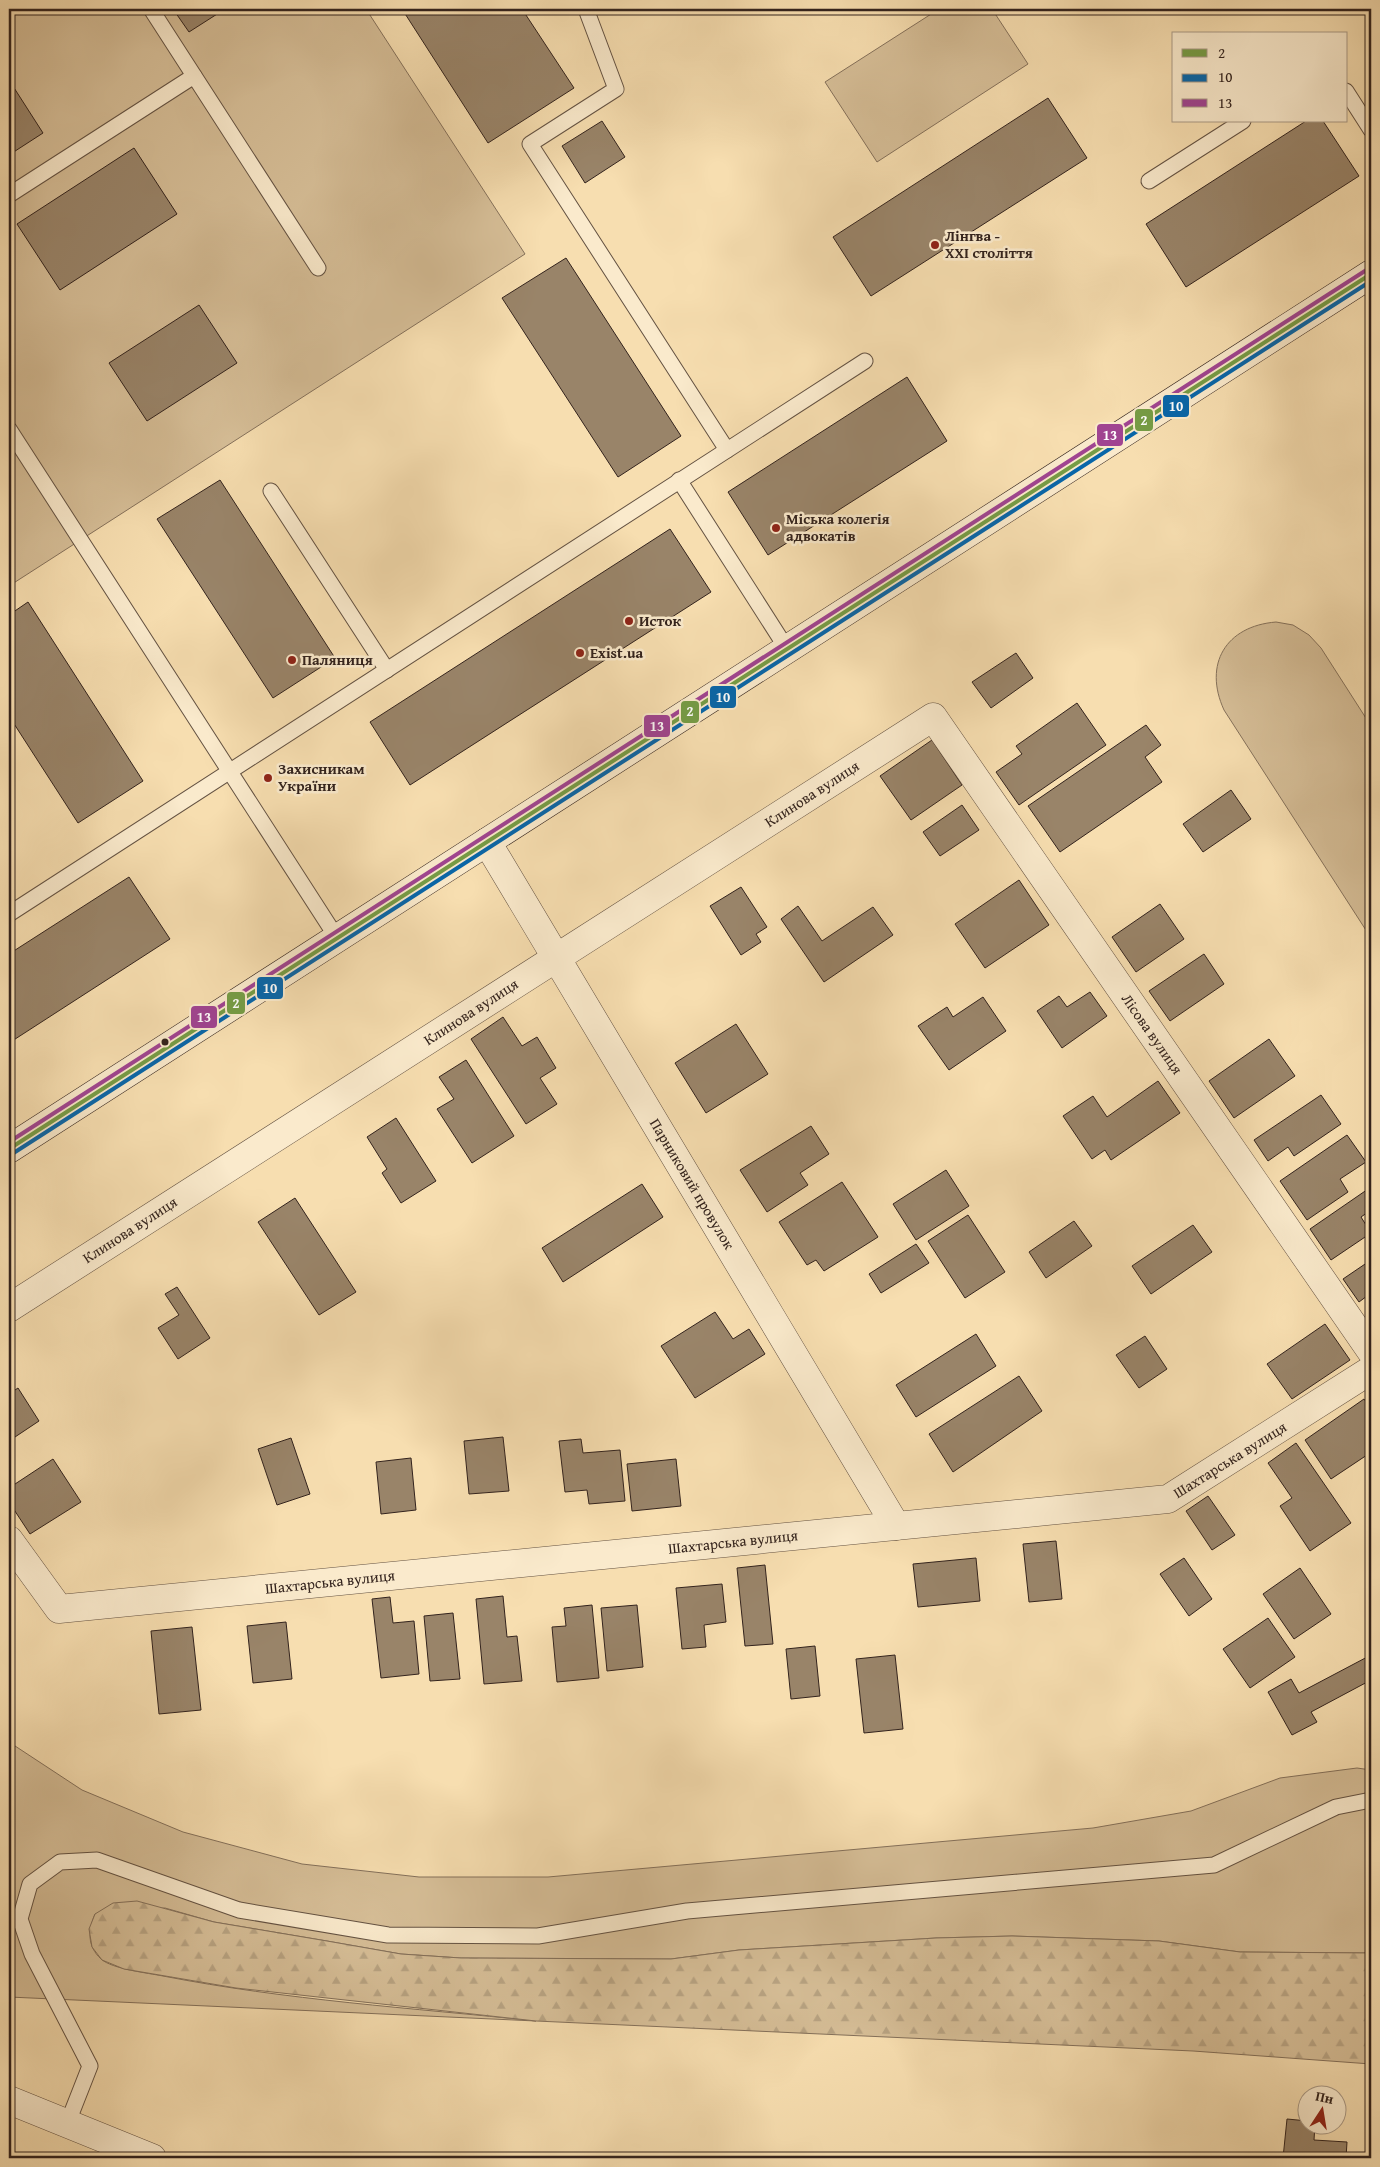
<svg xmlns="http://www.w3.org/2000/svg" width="1380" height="2167" font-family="'Gentium Book Plus',serif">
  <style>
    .green { fill: #d6be97; stroke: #84705a }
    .forest { fill: url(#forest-firs); stroke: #84705a }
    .building { fill: #998469; stroke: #33231d }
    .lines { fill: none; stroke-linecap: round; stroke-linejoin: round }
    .lane-casing { stroke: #645242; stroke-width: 17 }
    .street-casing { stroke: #645242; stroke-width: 29 }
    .secondary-casing { stroke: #33231d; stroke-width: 29 }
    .lane { stroke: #faeacc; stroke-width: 15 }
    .street { stroke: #faeacc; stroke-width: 28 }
    .secondary { stroke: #faeacc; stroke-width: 28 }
    .bus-1-casing { stroke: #faeacc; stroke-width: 8 }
    .bus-2-casing { stroke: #faeacc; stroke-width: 8 }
    .bus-3-casing { stroke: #faeacc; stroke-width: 8 }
    .bus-1 { stroke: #769c45; stroke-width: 4 }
    .bus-2 { stroke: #0866a9; stroke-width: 4 }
    .bus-3 { stroke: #a04491; stroke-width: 4 }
    .poi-dot { fill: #8f2418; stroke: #faeacc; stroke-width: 2 }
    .bus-dot { fill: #33231d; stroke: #faeacc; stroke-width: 2 }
    .labels { text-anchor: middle; stroke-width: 5; stroke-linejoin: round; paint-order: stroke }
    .poi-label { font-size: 15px; font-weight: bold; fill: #33231d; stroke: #faeacc; text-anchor: start }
    .street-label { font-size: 15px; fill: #33231d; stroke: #faeacc }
    .line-badge { stroke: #faeacc; stroke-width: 2 }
    .badge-label { font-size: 14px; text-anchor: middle; font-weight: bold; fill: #fff }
  </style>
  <defs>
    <pattern id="forest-firs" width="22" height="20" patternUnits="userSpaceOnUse" patternTransform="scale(1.25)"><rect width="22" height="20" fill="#d6be97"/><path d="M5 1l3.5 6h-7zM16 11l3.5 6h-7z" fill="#b8a382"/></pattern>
  </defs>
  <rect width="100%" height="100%" fill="#f7deb0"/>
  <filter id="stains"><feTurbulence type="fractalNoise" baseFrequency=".004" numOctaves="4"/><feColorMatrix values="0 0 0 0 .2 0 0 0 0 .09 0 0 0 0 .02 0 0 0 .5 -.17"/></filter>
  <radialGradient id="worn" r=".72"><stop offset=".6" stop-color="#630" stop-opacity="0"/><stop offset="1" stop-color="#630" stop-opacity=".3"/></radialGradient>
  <g class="green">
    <path d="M9 9H366L525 254 9 586Z"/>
    <path d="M939 9H992L1028 64 877 162 825 82Z"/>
    <path d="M1276 622 1293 625 1309 635 1321 648 1371 726V938L1224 710C1203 664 1226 626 1276 622Z"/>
    <path d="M9 1742 82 1790 183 1832 302 1864 419 1877H548L1093 1828 1191 1811 1280 1778 1357 1768 1371 1770V1953L1240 1952 1159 1941 1012 1936 936 1938 739 1950 671 1959 461 1958 401 1954 327 1941 214 1922 165 1908 95 1914C88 1931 87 1946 101 1959 112 1969 148 1973 163 1976 286 2000 412 2008 536 2021L9 1997Z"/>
  </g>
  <path class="forest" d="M137 1901 214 1922 327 1941 401 1954 461 1958 671 1959 739 1950 936 1938 1012 1936 1159 1941 1240 1952 1371 1953V2064L1193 2051 536 2021 236 1988 124 1969 102 1960 92 1947 89 1929 95 1914 113 1903Z"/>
  <g class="building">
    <path d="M173 9H225L189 32Z"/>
    <path d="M402 9H522L574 88 488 143Z"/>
    <path d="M9 80 43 133 9 155Z"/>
    <path d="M1048 98 1087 158 871 296 833 237Z"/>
    <path d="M602 121 625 157 585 183 562 146Z"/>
    <path d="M1306 121H1323L1359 176 1186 287 1146 224Z"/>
    <path d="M134 148 177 214 60 290 17 224Z"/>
    <path d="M566 258 681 436 618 477 502 298Z"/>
    <path d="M199 305 237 363 147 421 109 363Z"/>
    <path d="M907 377 947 441 768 555 728 492Z"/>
    <path d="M220 480 335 658 273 698 157 519Z"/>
    <path d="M670 529 711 592 410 785 370 722Z"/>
    <path d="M28 602 143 781 78 823 9 716V615Z"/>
    <path d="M1016 653 1033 678 991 708 972 682Z"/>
    <path d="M1077 703 1106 745 1019 805 996 772 1022 754 1016 746Z"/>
    <path d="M1146 725 1161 745 1145 757 1162 782 1060 852 1028 806Z"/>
    <path d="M932 740 962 785 911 820 880 776Z"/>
    <path d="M1231 790 1251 819 1203 852 1183 824Z"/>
    <path d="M962 805 979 830 940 856 923 832Z"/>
    <path d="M129 877 170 939 9 1043V954Z"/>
    <path d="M1019 880 1049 925 985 968 955 924Z"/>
    <path d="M741 887 767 927 756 934 761 942 741 955 710 906Z"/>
    <path d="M1160 904 1184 939 1136 972 1112 937Z"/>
    <path d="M798 906 822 941 873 907 893 935 824 982 781 919Z"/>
    <path d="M1204 954 1224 984 1170 1021 1149 991Z"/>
    <path d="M1090 992 1107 1016 1062 1048 1037 1011 1059 996 1067 1007Z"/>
    <path d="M983 997 1006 1031 949 1070 918 1026 947 1007 953 1017Z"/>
    <path d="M503 1017 522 1046 537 1037 556 1068 540 1078 557 1104 526 1124 471 1039Z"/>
    <path d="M736 1024 768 1074 706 1113 675 1063Z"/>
    <path d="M1269 1039 1295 1076 1234 1118 1209 1081Z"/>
    <path d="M466 1060 514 1136 472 1163 437 1109 454 1099 439 1077Z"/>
    <path d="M1158 1081 1180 1113 1111 1160 1105 1150 1092 1159 1063 1116 1093 1096 1107 1117Z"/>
    <path d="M1321 1095 1341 1124 1294 1156 1288 1147 1268 1161 1254 1140Z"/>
    <path d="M396 1118 436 1181 401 1203 382 1173 387 1169 367 1137Z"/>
    <path d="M811 1126 829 1154 800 1173 808 1185 767 1212 740 1170Z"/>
    <path d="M1347 1135 1366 1162 1340 1179 1348 1192 1307 1220 1280 1181Z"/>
    <path d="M946 1170 969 1206 916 1240 893 1204Z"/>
    <path d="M842 1182 878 1237 824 1271 816 1260 807 1265 779 1222Z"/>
    <path d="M642 1184 663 1217 563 1282 542 1248Z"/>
    <path d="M1371 1187V1210L1361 1217 1371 1233 1331 1260 1310 1229Z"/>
    <path d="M295 1198 356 1292 319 1315 258 1222Z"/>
    <path d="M968 1215 1005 1272 965 1298 928 1241Z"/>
    <path d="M1074 1221 1092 1246 1046 1278 1029 1252Z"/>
    <path d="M1193 1225 1212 1252 1151 1294 1132 1266Z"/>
    <path d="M916 1244 929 1263 881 1293 869 1274Z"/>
    <path d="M1371 1260V1293L1359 1302 1343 1279Z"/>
    <path d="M177 1287 210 1338 178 1359 158 1328 179 1315 165 1294Z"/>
    <path d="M715 1312 733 1339 749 1329 765 1354 695 1398 661 1346Z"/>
    <path d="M1325 1324 1350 1360 1292 1399 1267 1364Z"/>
    <path d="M976 1334 996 1366 916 1417 896 1385Z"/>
    <path d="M1145 1336 1167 1369 1139 1388 1116 1355Z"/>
    <path d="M1019 1376 1042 1411 953 1472 929 1434Z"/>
    <path d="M18 1388 39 1421 9 1441V1394Z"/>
    <path d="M1364 1399 1371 1409V1461L1367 1455 1331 1479 1305 1440Z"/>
    <path d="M503 1437 509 1491 469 1494 464 1441Z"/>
    <path d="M291 1438 310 1494 277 1505 258 1449Z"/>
    <path d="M581 1439 583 1453 620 1450 625 1501 589 1504 587 1490 565 1492 559 1441Z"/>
    <path d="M1296 1443 1351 1523 1310 1551 1280 1506 1292 1498 1268 1463Z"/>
    <path d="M411 1458 416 1510 381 1514 376 1462Z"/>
    <path d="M53 1459 81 1502 30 1534 9 1502V1488Z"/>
    <path d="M676 1459 681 1506 632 1511 627 1464Z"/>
    <path d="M1208 1496 1235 1535 1212 1550 1186 1511Z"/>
    <path d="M1056 1541 1062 1599 1029 1602 1023 1544Z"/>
    <path d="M976 1558 980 1601 918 1607 913 1564Z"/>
    <path d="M1184 1558 1212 1599 1189 1616 1160 1574Z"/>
    <path d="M765 1565 773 1644 745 1646 737 1568Z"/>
    <path d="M1300 1568 1331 1614 1294 1639 1263 1594Z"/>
    <path d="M722 1584 726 1622 704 1625 706 1647 682 1649 676 1588Z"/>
    <path d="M503 1596 507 1637 517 1636 522 1681 484 1684 476 1599Z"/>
    <path d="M390 1597 393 1623 414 1621 419 1674 381 1678 372 1599Z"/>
    <path d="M592 1605 599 1678 557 1682 552 1627 566 1626 564 1608Z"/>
    <path d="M637 1605 643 1667 607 1671 601 1608Z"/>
    <path d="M453 1613 460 1679 430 1681 424 1616Z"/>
    <path d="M1268 1618 1295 1657 1250 1688 1223 1649Z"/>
    <path d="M286 1622 292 1679 253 1683 247 1626Z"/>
    <path d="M192 1627 201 1710 159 1714 151 1631Z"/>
    <path d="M815 1646 820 1696 791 1699 786 1649Z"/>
    <path d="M895 1655 903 1729 864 1733 856 1659Z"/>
    <path d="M1371 1655V1680L1311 1712 1317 1722 1292 1735 1268 1692 1291 1679 1299 1693Z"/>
    <path d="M1287 2119 1308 2121V2124H1315L1314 2140 1347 2142 1346 2158H1283Z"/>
  </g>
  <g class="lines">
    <defs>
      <g id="lane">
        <path d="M151 9 318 268"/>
        <path d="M586 9 616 89 530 144 727 450"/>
        <path d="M1346 91 1371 130"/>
        <path d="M1149 181 1243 121"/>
        <path d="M9 195 194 76"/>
        <path d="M9 429 337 938"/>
        <path d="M679 480 787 649"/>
        <path d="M271 491 387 670"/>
        <path d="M9 914 865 361"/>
        <path d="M68 2122 90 2066 32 1954 20 1919 30 1884 60 1862 97 1860 239 1910 388 1935 538 1936 687 1911 1214 1865 1336 1807 1371 1800"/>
      </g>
      <g id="street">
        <path d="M487 842 896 1526"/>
        <path d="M9 1308 933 717 1371 1351"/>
        <path d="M9 1540 59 1609 1168 1499 1371 1370"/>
        <path d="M9 2100 152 2158"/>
      </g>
      <path id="secondary" d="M9 1149 1371 274"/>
    </defs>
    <use href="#lane" class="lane-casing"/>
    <use href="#street" class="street-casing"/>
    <use href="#secondary" class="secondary-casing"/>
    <use href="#lane" class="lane"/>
    <use href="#street" class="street"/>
    <use href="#secondary" class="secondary"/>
    <defs>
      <path id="bus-1" d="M9 1149 1371 274"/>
      <path id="bus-2" d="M12 1154 1371 281"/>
      <path id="bus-3" d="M9 1142 1368 269"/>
    </defs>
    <use href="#bus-1" class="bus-1-casing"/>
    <use href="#bus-2" class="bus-2-casing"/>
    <use href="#bus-3" class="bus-3-casing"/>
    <use href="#bus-1" class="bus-1"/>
    <use href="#bus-2" class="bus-2"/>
    <use href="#bus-3" class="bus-3"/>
  </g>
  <g class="poi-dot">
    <circle cx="935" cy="245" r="5"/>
    <circle cx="776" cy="528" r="5"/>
    <circle cx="629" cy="621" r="5"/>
    <circle cx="580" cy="653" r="5"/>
    <circle cx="292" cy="660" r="5"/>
    <circle cx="268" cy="778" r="5"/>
  </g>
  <circle class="bus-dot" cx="165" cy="1042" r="4.5"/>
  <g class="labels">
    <g class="poi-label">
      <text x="945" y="241">Лінгва -<tspan x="945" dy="17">XXI століття</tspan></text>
      <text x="786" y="524">Міська колегія<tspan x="786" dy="17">адвокатів</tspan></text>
      <text x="639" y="626">Исток</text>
      <text x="590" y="658">Exist.ua</text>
      <text x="302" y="665">Паляниця</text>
      <text x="278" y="774">Захисникам<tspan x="278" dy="17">України</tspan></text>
    </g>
    <g class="street-label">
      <text transform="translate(812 794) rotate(-33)" y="5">Клинова вулиця</text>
      <text transform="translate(471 1012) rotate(-33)" y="5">Клинова вулиця</text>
      <text transform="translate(1152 1034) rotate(55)" y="5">Лісова вулиця</text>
      <text transform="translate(692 1184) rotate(59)" y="5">Парниковий провулок</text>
      <text transform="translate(130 1230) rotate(-33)" y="5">Клинова вулиця</text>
      <text transform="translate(1230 1460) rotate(-32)" y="5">Шахтарська вулиця</text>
      <text transform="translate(733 1542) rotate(-6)" y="5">Шахтарська вулиця</text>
      <text transform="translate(330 1582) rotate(-6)" y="5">Шахтарська вулиця</text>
    </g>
  </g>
  <g class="line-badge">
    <rect x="1162" y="394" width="28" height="24" rx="5" fill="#0866a9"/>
    <rect x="1134" y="408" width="20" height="24" rx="5" fill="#769c45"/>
    <rect x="1096" y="423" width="28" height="24" rx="5" fill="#a04491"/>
    <rect x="709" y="685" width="28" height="24" rx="5" fill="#0866a9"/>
    <rect x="680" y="700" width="20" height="24" rx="5" fill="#769c45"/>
    <rect x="643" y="714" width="28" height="24" rx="5" fill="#a04491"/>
    <rect x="256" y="976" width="28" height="24" rx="5" fill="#0866a9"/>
    <rect x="226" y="991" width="20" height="24" rx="5" fill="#769c45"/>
    <rect x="190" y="1005" width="28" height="24" rx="5" fill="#a04491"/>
  </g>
  <g class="badge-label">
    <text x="1176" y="411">10</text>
    <text x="1144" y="425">2</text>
    <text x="1110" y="440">13</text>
    <text x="723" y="702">10</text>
    <text x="690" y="716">2</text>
    <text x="657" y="731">13</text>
    <text x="270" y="993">10</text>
    <text x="236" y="1008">2</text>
    <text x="204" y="1022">13</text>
  </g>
  <rect width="1380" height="2167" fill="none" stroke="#f7deb0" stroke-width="30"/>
  <rect x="10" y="10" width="1360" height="2147" fill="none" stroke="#33231d" stroke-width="2.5"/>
  <rect x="15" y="15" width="1350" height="2137" fill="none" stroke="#33231d"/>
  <rect x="1172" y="32" width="175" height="90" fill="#faeacc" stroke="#aa9a86"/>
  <rect x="1182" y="49" width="25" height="8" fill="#769c45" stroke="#aa9a86"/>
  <text x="1218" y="58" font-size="15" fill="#33231d">2</text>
  <rect x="1182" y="74" width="25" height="8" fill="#0866a9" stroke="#aa9a86"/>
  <text x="1218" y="82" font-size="15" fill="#33231d">10</text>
  <rect x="1182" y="99" width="25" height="8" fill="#a04491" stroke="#aa9a86"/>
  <text x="1218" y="108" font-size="15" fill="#33231d">13</text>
  <g transform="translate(1322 2110) rotate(12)"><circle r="24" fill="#faeacc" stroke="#aa9a86"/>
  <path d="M0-4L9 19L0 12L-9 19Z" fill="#8f2418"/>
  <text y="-8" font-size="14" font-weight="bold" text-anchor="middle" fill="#33231d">Пн</text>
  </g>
  <rect width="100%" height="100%" filter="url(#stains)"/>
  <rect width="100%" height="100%" fill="url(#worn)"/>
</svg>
